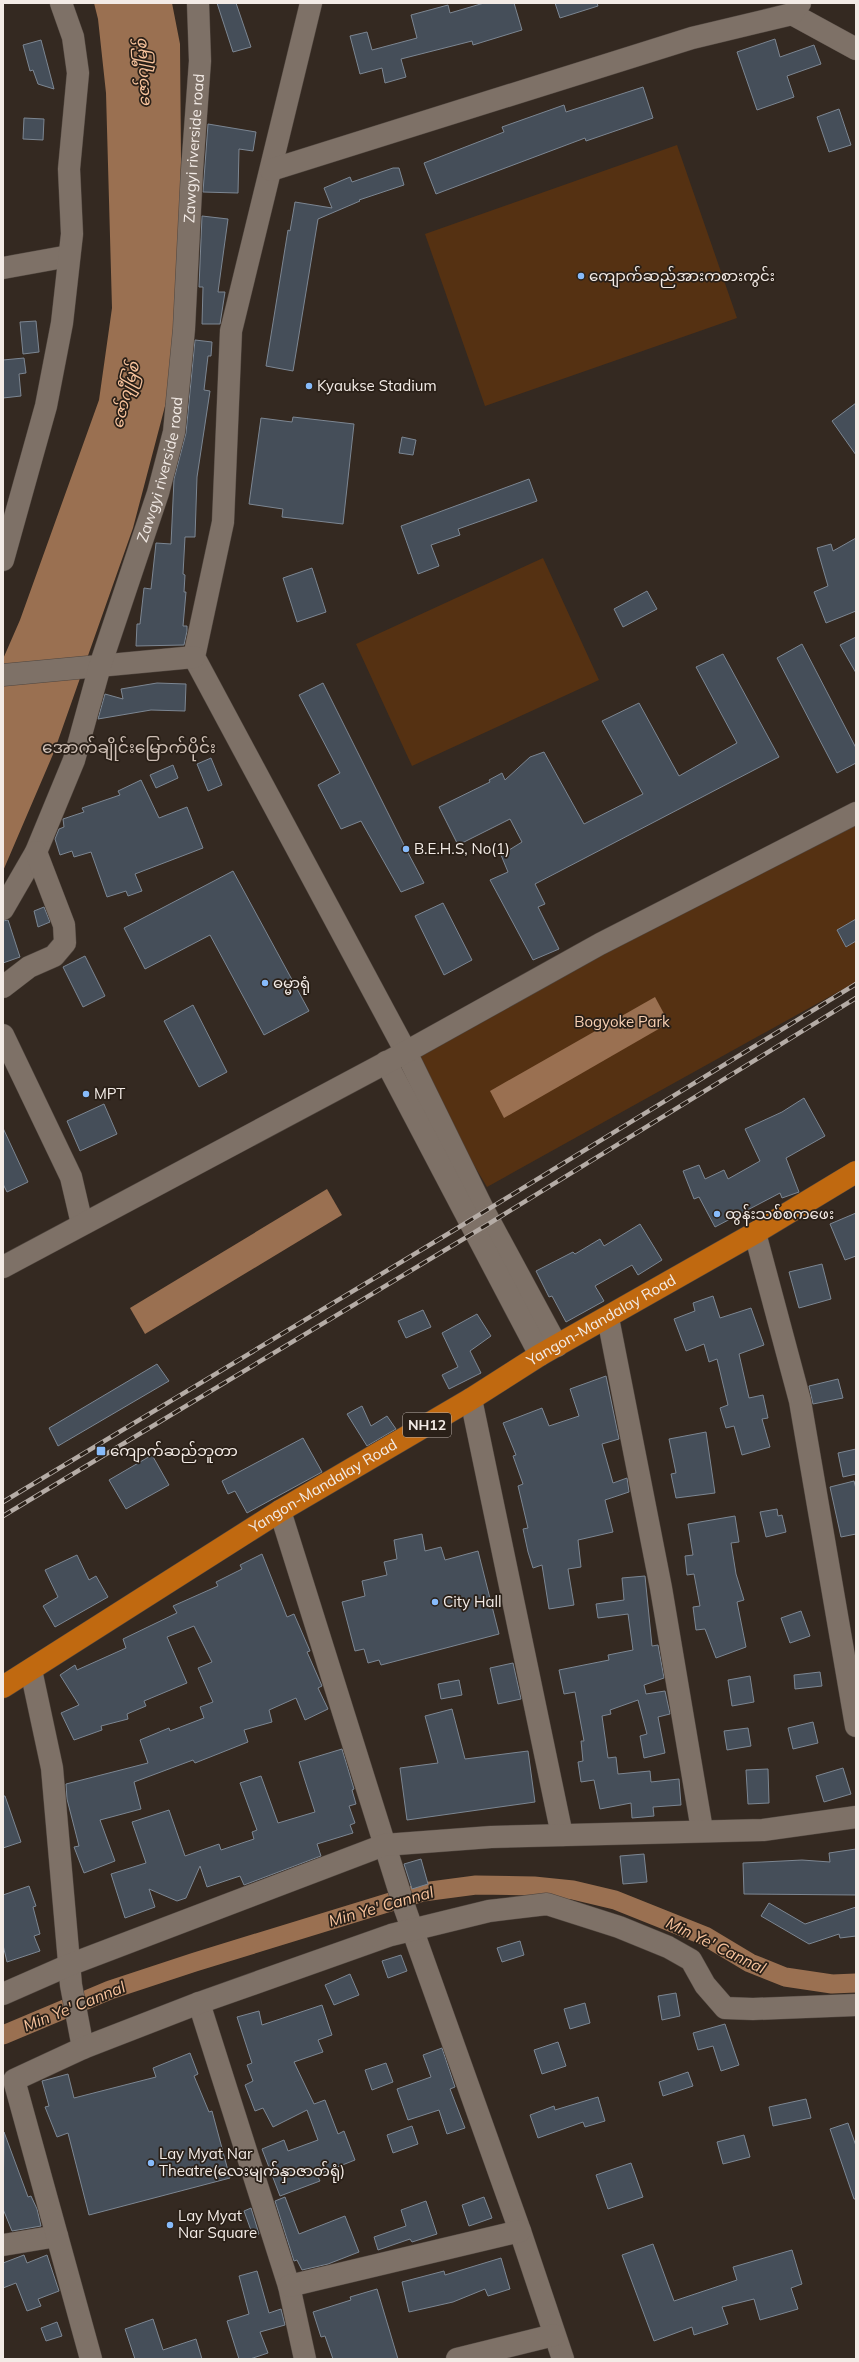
<svg xmlns="http://www.w3.org/2000/svg" width="859" height="2362" font-family="Mulish,'Noto Sans Myanmar',sans-serif">
  <style>
    .green { fill: #553112 }
    .water { fill: #9a7051 }
    .lines { fill: none; stroke-linecap: round; stroke-linejoin: round }
    .canal { stroke: #9a7051; stroke-width: 19 }
    .building { fill: #454e59; stroke: #7c8692 }
    .minor-casing { stroke: #50463f; stroke-width: 23 }
    .highway-casing { stroke: #50463f; stroke-width: 23 }
    .minor { stroke: #7e7167; stroke-width: 22 }
    .highway { stroke: #c06910; stroke-width: 22 }
    .rail-casing { stroke: #b5aca6; stroke-width: 4.5 }
    .rail { stroke: #2a2018; stroke-width: 3; stroke-dasharray: 9; stroke-linecap: butt }
    .poi-dot { fill: #87bbfb; stroke: #2a2018; stroke-width: 1.5 }
    .labels { text-anchor: middle; stroke-width: 3.5; stroke-linejoin: round; paint-order: stroke }
    .shield { fill: #2a2018; stroke: #b7aea8; stroke-width: 1 }
    .shield-label { font-size: 14px; font-weight: bold; fill: #f3ebe6 }
    .street-label { font-size: 15px; fill: #f3ebe6; stroke: #2a2018 }
    .poi-label { font-size: 15px; fill: #f3ebe6; stroke: #2a2018; text-anchor: start }
    .park-label { font-size: 15px; fill: #f7cfb2; stroke: #2a2018 }
    .water-label { font-size: 16px; font-style: italic; fill: #f9c49d; stroke: #2a2018 }
    .quarter-label { font-size: 17px; fill: #cdbeb4; stroke: #2a2018 }
  </style>
  <rect width="100%" height="100%" fill="#342921"/>
  <g class="green">
    <path d="M677 145 737 318 485 406 425 234Z"/>
    <path d="M543 558 599 680 412 766 356 644Z"/>
    <path d="M856 812V982L487 1187 406 1052Z"/>
  </g>
  <g class="water">
    <path d="M94 3H172L180 44 181 159 179 259 169 391 133 528 54 752 3 871V659L20 620 99 400 112 308 106 93 98 19Z"/>
    <path d="M655 997 669 1023 504 1118 490 1091Z"/>
    <path d="M327 1189 342 1215 145 1334 130 1308Z"/>
  </g>
  <g class="lines">
    <path class="canal" d="M3 2035 110 1990 195 1962 423 1892 476 1885 534 1886 573 1890 615 1900 705 1936 750 1963 785 1977 832 1984 856 1983"/>
  </g>
  <g class="building">
    <path d="M217 3H236L251 47 233 52Z"/>
    <path d="M484 3H514L522 30 473 45 472 41 401 59 406 77 385 83 382 68 360 74 350 36 367 32 372 50 417 38 411 15 448 5 450 13Z"/>
    <path d="M555 3H597L598 6 560 18Z"/>
    <path d="M775 39 780 57 814 45 821 64 787 76 794 97 757 110 737 52Z"/>
    <path d="M41 40 54 89 38 84 33 70 30 71 23 45Z"/>
    <path d="M643 87 653 118 586 141 585 138 436 194 424 163 504 132 502 127 564 105 566 112Z"/>
    <path d="M839 109 851 145 829 152 817 117Z"/>
    <path d="M24 118 44 119 43 140 23 139Z"/>
    <path d="M208 124 256 132 253 151 239 149 238 193 203 192Z"/>
    <path d="M393 168H399L404 185 359 200 360 201 318 219 293 371 266 366 288 230 290 231 295 202 332 208 324 188 350 177 352 182Z"/>
    <path d="M202 216 228 219 218 292H225L220 324H202L203 287H199Z"/>
    <path d="M36 321 39 352 23 354 20 322Z"/>
    <path d="M195 340 212 342 211 356H208L204 390 210 391 197 477 195 537H185L183 574 185 575 184 592H186L183 626H187V631L184 645 136 646 137 624H140L144 588 151 589 156 543 171 544 174 479 186 433Z"/>
    <path d="M24 358 26 373 19 374 21 396 3 398V360Z"/>
    <path d="M856 403V455L832 421Z"/>
    <path d="M293 417 354 424 343 524 282 517 283 509 249 504 261 418 292 422Z"/>
    <path d="M402 437 416 440 413 455 399 453Z"/>
    <path d="M529 479 537 501 458 529 460 535 431 545 439 566 418 574 401 526Z"/>
    <path d="M856 538V611L826 623 814 592 828 586 817 548 831 544 833 551Z"/>
    <path d="M312 568 326 612 297 622 283 578Z"/>
    <path d="M647 591 657 609 623 627 614 609Z"/>
    <path d="M856 637V673L840 645Z"/>
    <path d="M802 644 856 748V763L837 773 777 658Z"/>
    <path d="M723 654 779 757 535 884 545 904 538 907 559 949 533 960 490 880 508 872 501 855 522 842 510 819 458 845 439 807 490 782 489 780 502 773 505 780 530 757 544 752 584 824 643 794 602 721 639 703 679 776 737 743 696 667Z"/>
    <path d="M157 683 186 684 185 711 151 710 98 719 105 694 123 699 121 689Z"/>
    <path d="M323 683 406 849 424 883 401 892 361 821 341 829 318 785 340 773 299 695Z"/>
    <path d="M211 758 222 785 208 791 197 764Z"/>
    <path d="M173 765 178 778 156 788 150 775Z"/>
    <path d="M141 780 159 818 187 807 203 848 135 874 142 891 128 896 126 891 107 897 91 852 74 857 72 851 60 855 55 839 59 829 64 827 63 819 84 812 82 808 120 795 118 791Z"/>
    <path d="M233 871 309 1011 264 1035 210 935 145 969 124 928Z"/>
    <path d="M443 903 472 960 444 975 415 916Z"/>
    <path d="M44 907 50 922 38 927 34 911Z"/>
    <path d="M856 919V941L846 947 837 930Z"/>
    <path d="M8 920 20 957 3 963V921Z"/>
    <path d="M85 956 105 996 83 1007 63 967Z"/>
    <path d="M193 1005 227 1072 199 1087 164 1021Z"/>
    <path d="M804 1098 825 1136 786 1158 799 1192 782 1198 780 1193 715 1227 699 1197 694 1199 683 1171 699 1165 705 1179 724 1170 728 1179 760 1161 745 1129 782 1112Z"/>
    <path d="M104 1104 117 1134 80 1151 67 1121Z"/>
    <path d="M3 1128 28 1182 7 1192 3 1184Z"/>
    <path d="M856 1213V1256L845 1260 830 1224Z"/>
    <path d="M640 1224 662 1260 638 1275 632 1265 595 1286 604 1301 566 1322 552 1296 549 1297 536 1271 573 1252 575 1254 600 1239 604 1246Z"/>
    <path d="M822 1264 831 1299 799 1308 789 1272Z"/>
    <path d="M713 1296 720 1318 751 1308 764 1345 739 1354 749 1398 763 1395 768 1418 762 1419 770 1447 742 1455 734 1426 726 1428 720 1408 728 1405 717 1359 709 1362 704 1344 686 1351 674 1319 695 1311 693 1303Z"/>
    <path d="M423 1310 431 1327 406 1338 398 1321Z"/>
    <path d="M477 1314 491 1336 470 1351 481 1373 449 1389 442 1375 458 1367 442 1333Z"/>
    <path d="M157 1364 169 1381 58 1446 49 1428Z"/>
    <path d="M606 1376 619 1439 602 1444 613 1483 627 1478 629 1492 605 1500 613 1532 578 1540 581 1567 568 1569 574 1605 549 1609 542 1565 533 1568 528 1552 523 1529 528 1528 518 1486 523 1484 513 1456 516 1455 503 1423 542 1408 549 1426 579 1416 570 1389Z"/>
    <path d="M838 1379 843 1398 813 1404 809 1386Z"/>
    <path d="M362 1406 371 1426 387 1416 396 1429 367 1446 347 1414Z"/>
    <path d="M706 1432 715 1493 676 1498 671 1474 676 1473 669 1439Z"/>
    <path d="M303 1438 322 1472 247 1513 235 1491 228 1494 222 1481Z"/>
    <path d="M856 1449V1474L843 1477 838 1453Z"/>
    <path d="M152 1455 169 1485 126 1509 109 1480Z"/>
    <path d="M854 1481 856 1489V1534L841 1537 830 1487Z"/>
    <path d="M777 1509 778 1516 782 1515 786 1532 766 1537 760 1512Z"/>
    <path d="M735 1516 739 1542 731 1543 736 1574 744 1600 737 1602 746 1647 716 1658 705 1629 696 1630 693 1607 700 1606 694 1574 687 1575 685 1556 693 1555 688 1524Z"/>
    <path d="M422 1534 425 1551 441 1547 445 1560 478 1551 499 1634 381 1665 379 1660 368 1663 364 1649 355 1651 342 1602 365 1596 362 1581 387 1575 384 1562 397 1559 394 1540Z"/>
    <path d="M262 1554 287 1617 294 1614 310 1651 307 1652 322 1686 318 1688 328 1709 305 1720 296 1698 269 1710 272 1722 244 1730 248 1742 195 1763 193 1760 134 1782 141 1809 100 1820 115 1861 84 1873 74 1847 79 1846 67 1799 66 1784 148 1763 140 1740 169 1728 170 1731 204 1718 200 1707 213 1702 198 1668 212 1662 194 1626 167 1637 187 1683 144 1701 146 1706 127 1714 128 1719 101 1726 102 1730 74 1740 61 1713 79 1705 60 1675 75 1665 77 1670 126 1648 123 1639 177 1613 173 1606 218 1586 216 1582 242 1569 240 1565Z"/>
    <path d="M77 1555 89 1580 96 1576 108 1597 55 1627 43 1606 58 1597 45 1570Z"/>
    <path d="M645 1576 652 1646 658 1645 664 1678 644 1685 646 1694 665 1691 670 1714 658 1717 665 1753 644 1758 640 1736 647 1734 638 1700 610 1710 611 1714 602 1716 608 1758 616 1757 618 1774 650 1771 651 1782 679 1779 681 1805 653 1807 654 1816 632 1818 631 1803 600 1809 594 1780 581 1782 578 1762 583 1761 581 1741H584L575 1692 564 1694 559 1670 609 1660 608 1655 633 1650 628 1614 598 1618 596 1604 624 1600 622 1578Z"/>
    <path d="M801 1611 810 1636 790 1643 781 1618Z"/>
    <path d="M513 1663 521 1699 498 1704 490 1668Z"/>
    <path d="M820 1672 822 1686 795 1689 794 1675Z"/>
    <path d="M750 1676 754 1702 732 1706 728 1680Z"/>
    <path d="M459 1680 462 1695 441 1699 438 1684Z"/>
    <path d="M452 1709 465 1759 528 1751 535 1802 407 1820 400 1768 438 1763 425 1716Z"/>
    <path d="M813 1722 818 1743 793 1749 788 1728Z"/>
    <path d="M748 1728 751 1746 727 1750 724 1731Z"/>
    <path d="M342 1749 354 1789 352 1790 356 1804 349 1806 355 1823 350 1825 353 1833 317 1844 321 1856 244 1885 240 1876 207 1887 200 1866 186 1898 177 1901 149 1889 155 1907 125 1918 111 1874 146 1863 132 1822 169 1810 185 1856 219 1844 221 1850 254 1839 252 1832 257 1830 240 1783 261 1776 278 1823 315 1812 299 1762Z"/>
    <path d="M843 1768 851 1794 824 1802 816 1776Z"/>
    <path d="M768 1769 769 1803 748 1804 746 1770Z"/>
    <path d="M3 1796H5L21 1842 3 1848Z"/>
    <path d="M856 1849V1895L744 1894 743 1863 802 1860 830 1862 829 1853Z"/>
    <path d="M644 1854 647 1882 623 1884 620 1856Z"/>
    <path d="M421 1859 428 1884 412 1889 404 1864Z"/>
    <path d="M29 1886 36 1906 33 1907 40 1934 34 1936 40 1951 7 1962 3 1945V1895Z"/>
    <path d="M769 1903 805 1924 856 1907V1936L840 1938 839 1934 809 1944 761 1916Z"/>
    <path d="M520 1941 524 1955 502 1962 497 1948Z"/>
    <path d="M401 1955 407 1971 388 1978 382 1961Z"/>
    <path d="M350 1974 359 1995 334 2005 325 1985Z"/>
    <path d="M676 1993 680 2016 662 2020 658 1996Z"/>
    <path d="M585 2003 590 2023 570 2029 564 2009Z"/>
    <path d="M322 2005 332 2035 318 2040 323 2052 294 2062 314 2104 325 2100 338 2134 344 2131 355 2160 317 2175 320 2181 280 2196 262 2149 284 2140 288 2151 318 2140 307 2110 273 2127 263 2108 255 2111 245 2085 253 2081 247 2065 252 2063 237 2017 259 2011 262 2025Z"/>
    <path d="M725 2024 739 2065 721 2071 713 2046 698 2050 693 2033Z"/>
    <path d="M558 2042 566 2066 542 2074 534 2050Z"/>
    <path d="M442 2048 455 2087 450 2089 465 2128 447 2134 439 2110 408 2120 397 2089 431 2077 423 2055Z"/>
    <path d="M190 2053 198 2074 194 2076 209 2112 212 2111 230 2178 89 2215 68 2133 57 2137 45 2107 49 2106 42 2081 68 2074 74 2098 156 2077 153 2068Z"/>
    <path d="M386 2063 393 2082 372 2090 365 2070Z"/>
    <path d="M688 2072 693 2086 663 2096 659 2082Z"/>
    <path d="M598 2097 605 2121 585 2127 583 2122 538 2138 530 2115 554 2106 555 2110Z"/>
    <path d="M806 2099 811 2118 773 2126 769 2107Z"/>
    <path d="M848 2123 856 2146V2199H854L830 2129Z"/>
    <path d="M412 2126 418 2144 393 2153 387 2135Z"/>
    <path d="M4 2132 28 2197 31 2196 37 2209 41 2226 12 2231 3 2209Z"/>
    <path d="M744 2135 750 2157 723 2164 717 2142Z"/>
    <path d="M631 2163 643 2197 608 2209 596 2175Z"/>
    <path d="M285 2197 299 2234 345 2216 359 2252 328 2264 302 2270 297 2260 294 2261 275 2201Z"/>
    <path d="M484 2197 492 2218 469 2226 462 2205Z"/>
    <path d="M426 2201 437 2234 412 2242 410 2239 378 2250 374 2237 406 2226 401 2210Z"/>
    <path d="M251 2208 259 2234 253 2236 244 2211Z"/>
    <path d="M653 2244 674 2301 737 2280 733 2267 792 2250 802 2284 791 2288 798 2309 760 2320 754 2299 722 2307 728 2324 694 2335 692 2327 654 2341 622 2255Z"/>
    <path d="M24 2255 27 2263 47 2255 59 2291 38 2299 41 2306 27 2311 16 2283 3 2288V2263Z"/>
    <path d="M501 2258 510 2289 488 2296 485 2289 453 2302 409 2312 402 2282 444 2271 445 2275Z"/>
    <path d="M257 2271 269 2313 281 2309 285 2325 260 2332 268 2353 250 2359H239L227 2321 249 2314 239 2276Z"/>
    <path d="M377 2289 398 2359H333L325 2336 321 2337 313 2312 351 2300 350 2297Z"/>
    <path d="M153 2319 163 2350 196 2339 202 2359H135L125 2329Z"/>
    <path d="M57 2322 62 2336 46 2341 41 2328Z"/>
  </g>
  <g class="lines">
    <defs>
      <g id="minor">
        <path d="M311 3 231 331 223 522 194 657 406 1052 484 1211 557 1346"/>
        <path d="M792 14 856 49"/>
        <path d="M271 170 692 38 792 14 800 3"/>
        <path d="M3 268 69 256"/>
        <path d="M3 560 46 406 62 323 72 234 69 169 78 73 73 37 61 3"/>
        <path d="M3 675 194 657"/>
        <path id="s1" d="M3 909 36 852 74 760 100 666 158 493 174 432 184 329 192 170 200 61 198 3"/>
        <path d="M3 987 29 967 54 956 65 943 64 925 36 852"/>
        <path d="M3 1035 71 1177 82 1224"/>
        <path d="M386 1062 540 1355"/>
        <path d="M755 1233 800 1401 856 1726"/>
        <path d="M3 1267 406 1052 600 944 856 813"/>
        <path d="M608 1318 661 1588 702 1830"/>
        <path d="M471 1399 562 1835"/>
        <path d="M280 1511 404 1906 520 2231 563 2359"/>
        <path d="M31 1670 52 1768 71 1985 83 2048"/>
        <path d="M3 1994 69 1965 384 1845 491 1837 763 1830 856 1817"/>
        <path d="M199 2003 289 2286 305 2359"/>
        <path d="M3 2245 57 2236"/>
        <path d="M289 2286 520 2231"/>
        <path d="M91 2359 14 2080 83 2048 199 2003 391 1935 489 1911 547 1904 619 1927 668 1947 691 1960 705 1985 725 2008 753 2009 856 2005"/>
        <path d="M457 2359 554 2335"/>
      </g>
      <g id="highway">
        <path id="s2" d="M3 1687 280 1511 471 1399 540 1355 755 1233 856 1172"/>
      </g>
    </defs>
    <use href="#minor" class="minor-casing"/>
    <use href="#highway" class="highway-casing"/>
    <use href="#minor" class="minor"/>
    <use href="#highway" class="highway"/>
    <defs>
      <g id="rail">
        <path d="M3 1502 451 1232 856 984"/>
        <path d="M3 1516 490 1223 856 998"/>
      </g>
    </defs>
    <use href="#rail" class="rail-casing"/>
    <use href="#rail" class="rail"/>
  </g>
  <g class="poi-dot">
    <circle cx="581" cy="276" r="4"/>
    <circle cx="309" cy="386" r="4"/>
    <circle cx="406" cy="849" r="4"/>
    <circle cx="265" cy="983" r="4"/>
    <circle cx="86" cy="1094" r="4"/>
    <circle cx="717" cy="1214" r="4"/>
    <rect x="96" y="1446" width="10" height="10" rx="2"/>
    <circle cx="435" cy="1602" r="4"/>
    <circle cx="151" cy="2163" r="4"/>
    <circle cx="170" cy="2225" r="4"/>
  </g>
  <g class="labels">
    <rect class="shield" x="403" y="1413" width="48" height="24" rx="3"/>
    <g class="shield-label">
      <text x="427" y="1430">NH12</text>
    </g>
    <g class="street-label">
      <text dy="5" stroke="none"><textPath href="#s1" startOffset="793">Zawgyi riverside road</textPath></text>
      <text dy="5" stroke="none"><textPath href="#s1" startOffset="469">Zawgyi riverside road</textPath></text>
      <text dy="5" stroke="none"><textPath href="#s2" startOffset="702">Yangon-Mandalay Road</textPath></text>
      <text dy="5" stroke="none"><textPath href="#s2" startOffset="378">Yangon-Mandalay Road</textPath></text>
    </g>
    <g class="poi-label">
      <text x="589" y="281">ကျောက်ဆည်အားကစားကွင်း</text>
      <text x="317" y="391">Kyaukse Stadium</text>
      <text x="414" y="854">B.E.H.S, No(1)</text>
      <text x="273" y="988">ဓမ္မာရုံ</text>
      <text x="94" y="1099">MPT</text>
      <text x="725" y="1219">ထွန်းသစ်စကဖေး</text>
      <text x="110" y="1456">ကျောက်ဆည်ဘူတာ</text>
      <text x="443" y="1607">City Hall</text>
      <text x="159" y="2159">Lay Myat Nar<tspan x="159" dy="17">Theatre(လေးမျက်နှာဇာတ်ရုံ)</tspan></text>
      <text x="178" y="2221">Lay Myat<tspan x="178" dy="17">Nar Square</tspan></text>
    </g>
    <g class="park-label">
      <text x="622" y="1027">Bogyoke Park</text>
    </g>
    <g class="water-label">
      <text transform="translate(142 73) rotate(-93)" y="6">ဇော်ဂျီမြစ်</text>
      <text transform="translate(125 395) rotate(-75)" y="6">ဇော်ဂျီမြစ်</text>
      <text transform="translate(381 1906) rotate(-16)" y="6">Min Ye' Cannal</text>
      <text transform="translate(716 1945) rotate(26)" y="6">Min Ye' Cannal</text>
      <text transform="translate(74 2006) rotate(-22)" y="6">Min Ye' Cannal</text>
    </g>
    <g class="quarter-label">
      <text x="129" y="753">အောက်ချိုင်းမြောက်ပိုင်း</text>
    </g>
  </g>
  <rect width="859" height="2362" fill="none" stroke="#f3ebe6" stroke-width="8"/>
</svg>
